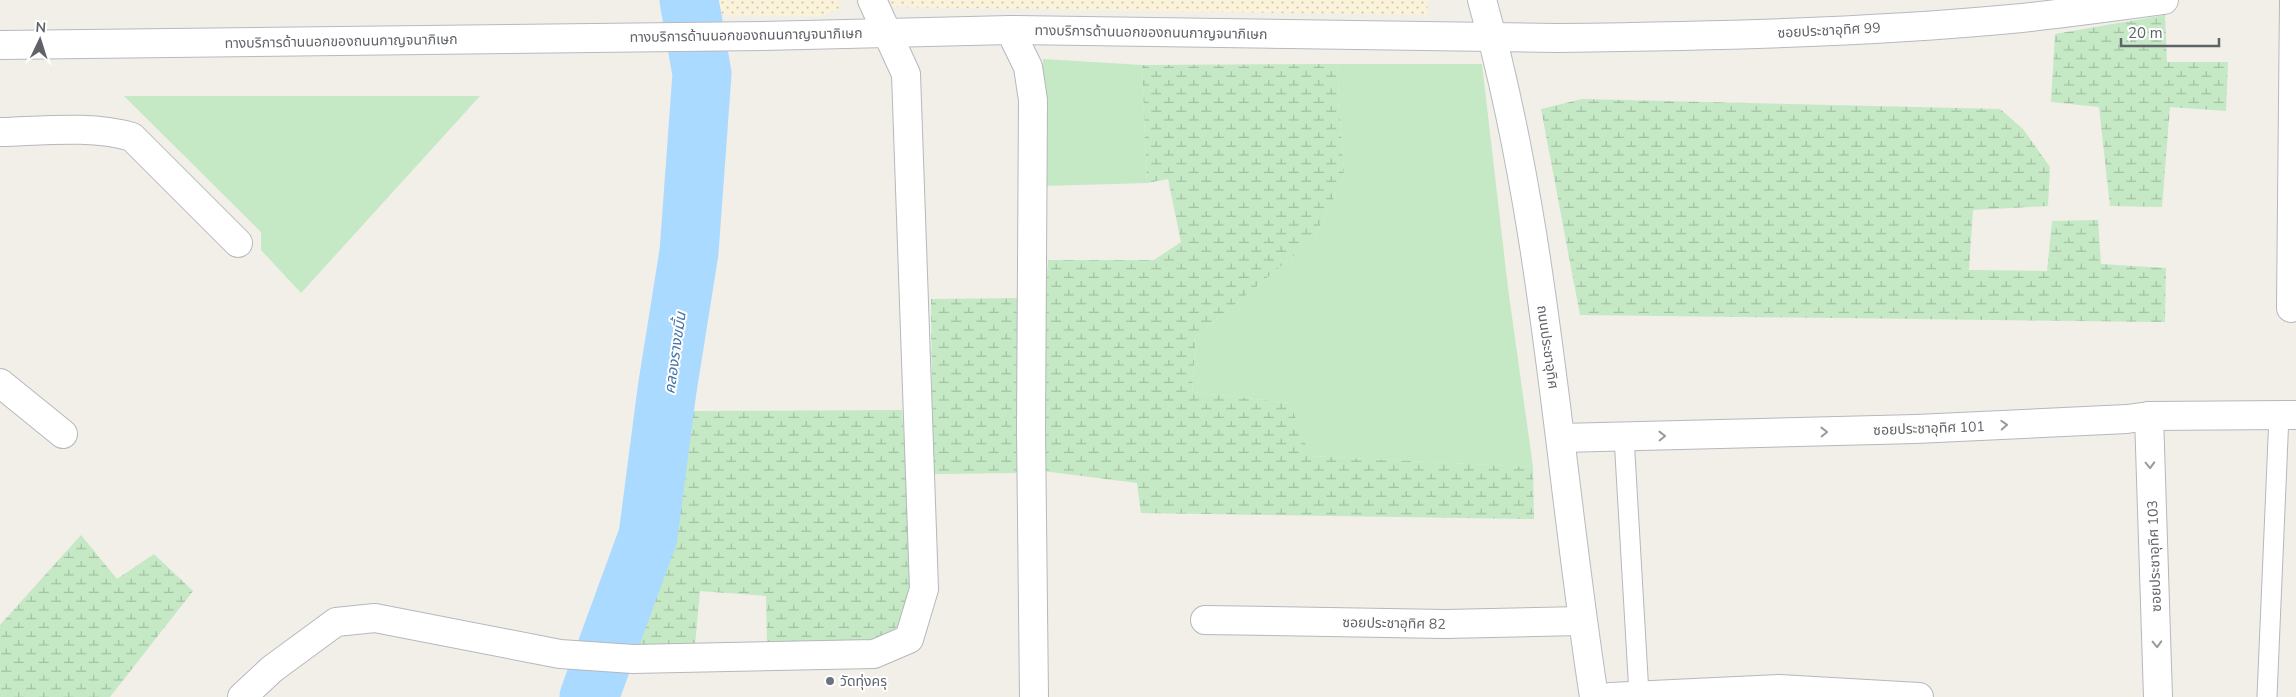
<svg xmlns="http://www.w3.org/2000/svg" width="2296" height="697" font-family="'Nunito Sans','Noto Sans Thai',sans-serif">
  <style>
    .green { fill: #c5e8c5 }
    .wetland { fill: url(#wetland-marsh) }
    .sand { fill: url(#sand-dots) }
    .lines { fill: none; stroke-linecap: round; stroke-linejoin: round }
    .river { stroke: #aadaff; stroke-width: 59 }
    .lane-casing { stroke: #b5b8bc; stroke-width: 21 }
    .street-casing { stroke: #b5b8bc; stroke-width: 30 }
    .secondary-casing { stroke: #b6babf; stroke-width: 30 }
    .lane { stroke: #fff; stroke-width: 19 }
    .street { stroke: #fff; stroke-width: 28 }
    .secondary { stroke: #fff; stroke-width: 28 }
    .oneway { stroke: #979a9d }
    .worship-dot { fill: #6b7280; stroke: #fff; stroke-width: 2 }
    .labels { text-anchor: middle; stroke-width: 4; stroke-linejoin: round; paint-order: stroke }
    .street-label { font-size: 14px; fill: #5f6368; stroke: #fff }
    .worship-label { font-size: 14px; fill: #5b616d; stroke: #fff; text-anchor: start }
    .water-label { font-size: 15px; font-style: italic; fill: #4174aa; stroke: #fff }
  </style>
  <defs>
    <pattern id="wetland-marsh" width="20" height="14" patternUnits="userSpaceOnUse" patternTransform="scale(1.25)"><rect width="20" height="14" fill="#c5e8c5"/><path d="M1 5h8M5 5V1M11 12h8M15 12V8" fill="none" stroke="#a3c0a4"/></pattern>
    <pattern id="sand-dots" width="8" height="8" patternUnits="userSpaceOnUse" patternTransform="scale(1.25)"><rect width="8" height="8" fill="#fbf3d9"/><path d="M2 2h.1M6 6h.1" fill="none" stroke="#cec8b4" stroke-width="1.8" stroke-linecap="round"/></pattern>
  </defs>
  <rect width="100%" height="100%" fill="#f1efe8"/>
  <g class="green">
    <path d="M1043 59 1142 65 1147 183 1042 186Z"/>
    <path d="M1337 64H1482L1508 288 1533 467 1309 456 1290 403 1192 392 1196 336 1313 240 1344 177Z"/>
    <path d="M124 96H480L301 293 261 250V232Z"/>
  </g>
  <g class="wetland">
    <path d="M2165 15 2167 62H2228L2226 111 2170 107 2162 207 2110 206 2099 107 2051 102 2055 34Z"/>
    <path d="M1337 64 1344 177 1313 240 1196 336 1192 392 1290 403 1310 456 1533 467 1534 519 1141 513 1137 483 1043 471 1039 385 1048 260H1154L1181 242 1168 179 1147 183 1142 65Z"/>
    <path d="M1582 99 2000 109 2023 129 2050 167 2048 206 1973 210 1969 270 2047 271 2052 221 2098 220 2101 264 2166 268 2165 322 1580 315 1541 109Z"/>
    <path d="M1018 298 1020 473 933 474 931 299Z"/>
    <path d="M902 410 914 578 905 621 871 646 767 645 766 596 700 591 695 645 634 646 652 583 679 504 690 411Z"/>
    <path d="M81 535 117 579 154 554 193 591 110 697H0V625Z"/>
  </g>
  <g class="sand">
    <path d="M713 0H838L841 9 820 16 717 15Z"/>
    <path d="M890 0H1428L1427 15 893 7Z"/>
  </g>
  <g class="lines">
    <path class="river" d="M589 697 648 536 667 390 689 252 702 74 689 0"/>
    <defs>
      <g id="lane">
        <path d="M1624 437 1639 694"/>
        <path d="M2267 697 2279 415"/>
      </g>
      <g id="street">
        <path d="M1010 30 1028 67 1033 100 1031 430 1034 697"/>
        <path d="M0 132C41 131 93 125 132 137L238 243"/>
        <path d="M2291 308 2294 0"/>
        <path d="M0 383 63 434"/>
        <path d="M2149 416 2158 697"/>
        <path d="M1561 438 1916 429 2127 419 2149 416 2296 415"/>
        <path d="M1205 620 1445 624 1582 621"/>
        <path d="M242 697 272 669 336 622 375 618 560 654 633 659 874 654 909 639 924 589 906 74 872 0"/>
        <path d="M1610 697 1779 689 1919 697"/>
      </g>
      <g id="secondary">
        <path d="M1482 0C1546 227 1558 465 1594 697"/>
        <path d="M0 45 763 36 1010 30 1557 38C1708 36 1860 33 2011 19 2062 14 2113 7 2164 0"/>
      </g>
    </defs>
    <use href="#lane" class="lane-casing"/>
    <use href="#street" class="street-casing"/>
    <use href="#secondary" class="secondary-casing"/>
    <use href="#lane" class="lane"/>
    <use href="#street" class="street"/>
    <use href="#secondary" class="secondary"/>
  </g>
  <defs><path id="oneway-chevron" d="M-2-3.5L2.5 0L-2 3.5" fill="none" stroke-width="1.6" stroke-linecap="round" stroke-linejoin="round" transform="scale(1.25)"/></defs>
  <g class="oneway">
    <use href="#oneway-chevron" transform="translate(2004 425) rotate(-3)"/>
    <use href="#oneway-chevron" transform="translate(1824 432) rotate(-1)"/>
    <use href="#oneway-chevron" transform="translate(1662 436) rotate(-1)"/>
    <use href="#oneway-chevron" transform="translate(2150 465) rotate(88)"/>
    <use href="#oneway-chevron" transform="translate(2157 644) rotate(88)"/>
  </g>
  <circle class="worship-dot" cx="830" cy="681" r="5"/>
  <g class="labels">
    <g class="street-label">
      <text transform="translate(1829 30) rotate(-3)" y="5">ซอยประชาอุทิศ 99</text>
      <text transform="translate(1151 32) rotate(1)" y="5">ทางบริการด้านนอกของถนนกาญจนาภิเษก</text>
      <text transform="translate(746 35) rotate(-1)" y="5">ทางบริการด้านนอกของถนนกาญจนาภิเษก</text>
      <text transform="translate(341 41) rotate(-1)" y="5">ทางบริการด้านนอกของถนนกาญจนาภิเษก</text>
      <text transform="translate(1548 347) rotate(82)" y="5">ถนนประชาอุทิศ</text>
      <text transform="translate(1929 428) rotate(-2)" y="5">ซอยประชาอุทิศ 101</text>
      <text transform="translate(2154 556) rotate(-92)" y="5">ซอยประชาอุทิศ 103</text>
      <text transform="translate(1394 623) rotate(1)" y="5">ซอยประชาอุทิศ 82</text>
    </g>
    <g class="worship-label">
      <text x="840" y="686">วัดทุ่งครุ</text>
    </g>
    <g class="water-label">
      <text transform="translate(675 353) rotate(-82)" y="5">คลองรางขมิ้น</text>
    </g>
  </g>
  <g transform="translate(40 40) rotate(4)" stroke="#ffffff" stroke-width="4" paint-order="stroke">
  <path d="M0-4L9 19L0 12L-9 19Z" fill="#5f6368"/>
  <text y="-8" font-size="14" font-weight="bold" text-anchor="middle" fill="#5f6368">N</text>
  </g>
  <path d="M2121 38v8h98v-8" fill="none" stroke="#5f6368" stroke-width="2.5"/>
  <text x="2128" y="38" font-size="15" fill="#5f6368" stroke="#ffffff" stroke-width="4" paint-order="stroke">20 m</text>
</svg>
